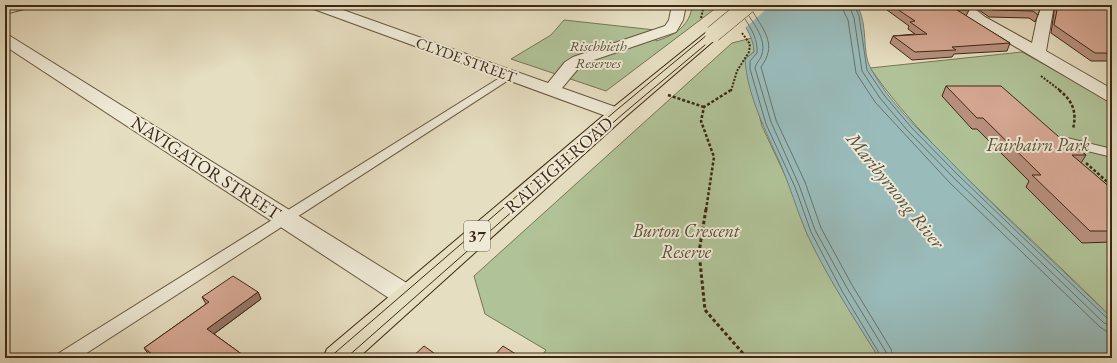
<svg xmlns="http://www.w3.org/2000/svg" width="1117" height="363" font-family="'EB Garamond',serif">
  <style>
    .green { fill: #b0c297; stroke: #767555 }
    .water { fill: #99bbba; stroke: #748077 }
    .pier { fill: #e6dec1 }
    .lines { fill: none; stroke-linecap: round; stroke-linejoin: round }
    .shore { stroke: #6b7266; stroke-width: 1 }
    .service-casing { stroke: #67563e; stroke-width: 2 }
    .minor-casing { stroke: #67563e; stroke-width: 2 }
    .primary-casing { stroke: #3d2813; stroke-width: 2 }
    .path-far2 { stroke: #3d2813; stroke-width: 2; stroke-dasharray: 2 1.5; stroke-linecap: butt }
    .path-far1 { stroke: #3d2813; stroke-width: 2.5; stroke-dasharray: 3 2; stroke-linecap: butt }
    .path { stroke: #3d2813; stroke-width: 3; stroke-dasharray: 3.5 2.5; stroke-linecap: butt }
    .service { fill: #efead7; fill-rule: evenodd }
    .minor { fill: #efead7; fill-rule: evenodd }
    .primary { fill: #e6dec1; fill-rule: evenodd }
    .tram { stroke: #3d2813; stroke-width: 1 }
    .primary-bridge-casing { stroke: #3d2813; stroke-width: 17; stroke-linecap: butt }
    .primary-bridge { stroke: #e6dec1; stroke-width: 16 }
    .wall { fill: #b8907e; stroke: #3d2813 }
    .shaded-wall { fill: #967567; stroke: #3d2813 }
    .building { fill: #d6a793; stroke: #3d2813 }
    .labels { text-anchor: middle; stroke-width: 4; stroke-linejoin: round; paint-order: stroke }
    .far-park-label { font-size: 15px; font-style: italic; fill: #5a4e34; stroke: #efead7 }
    .far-street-label { font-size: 15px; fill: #3d2813; stroke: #efead7 }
    .shield { fill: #efead7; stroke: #72624e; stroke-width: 1 }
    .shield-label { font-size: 17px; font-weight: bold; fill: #3d2813 }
    .park-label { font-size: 18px; font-style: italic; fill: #5a4e34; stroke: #efead7 }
    .street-label { font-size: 18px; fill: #3d2813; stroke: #efead7 }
    .water-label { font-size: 19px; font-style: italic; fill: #544d3d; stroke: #efead7 }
  </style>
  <rect width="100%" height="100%" fill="#e6dec1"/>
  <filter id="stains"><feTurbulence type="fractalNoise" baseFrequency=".005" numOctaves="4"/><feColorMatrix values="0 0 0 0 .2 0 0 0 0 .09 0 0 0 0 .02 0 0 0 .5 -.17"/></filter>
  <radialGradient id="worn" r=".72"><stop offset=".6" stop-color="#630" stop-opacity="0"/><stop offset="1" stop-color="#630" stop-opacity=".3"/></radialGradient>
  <g class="green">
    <path d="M692 5H720L606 91 511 59 551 35 564 20 655 30 656 41C674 36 691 25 692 5Z"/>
    <path d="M752 38 754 44V52L745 59 762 126 791 188 807 234 839 293 879 358H540L546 350 485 314 474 276 732 43Z"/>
    <path d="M1022 52 1112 102V318C1077 283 1041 249 1005 215 957 169 908 123 870 68Z"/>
  </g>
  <path class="water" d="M731 5H857C869 26 861 52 871 69 889 102 918 129 944 155 998 211 1056 264 1112 318V358H879C854 318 827 277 807 234 797 211 790 186 780 163 766 131 747 95 745 59L754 52C754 35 740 19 731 5Z"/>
  <path class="pier" d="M729 5H771L744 29Z"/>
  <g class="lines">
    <g class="shore">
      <path d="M843 5 844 12 848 20 856 73 875 102 950 183 1100 327 1106 331 1112 332"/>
      <path d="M849 5 854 18 862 71 880 98 907 130 955 179 1104 323 1112 326"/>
      <path d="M854 5 859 16 867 70 884 95 911 127 958 175 1108 319 1112 320"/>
      <path d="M753 12C765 32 777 45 761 67L776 120 805 182 821 228 852 285 891 349 893 358"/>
      <path d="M749 16C756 27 766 40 762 54 761 60 756 62 755 68L771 122 799 185 815 230 847 288 886 352 887 358"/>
      <path d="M745 19C752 30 758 40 757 53L750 61V69L766 124 795 187 811 232 842 291 882 358"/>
    </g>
    <defs>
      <g id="service">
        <path d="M509 72 514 75 513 77 79 358H56L59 353Z"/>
        <path d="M1063 137 1112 149V157L1059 144 1057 141 1059 138Z"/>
      </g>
      <g id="minor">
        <path d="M30 5 28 8 5 14V6Z"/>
        <path d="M309 5H329L548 83 565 62 573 57 665 26 669 20 672 5H686L683 20 676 32 585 63 577 70 562 88 624 110 626 114 624 118 617 120 311 8Z"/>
        <path d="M954 5H970L985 17 1032 43 1040 5H1054L1046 51 1112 89V101L1106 100 975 23Z"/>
        <path d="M5 34 10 36 418 290 422 297 418 304 408 307 398 304 5 46Z"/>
      </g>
      <path id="primary" d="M713 29 718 31 721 34 718 37 624 118 358 358H323L327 349 610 110 708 31Z"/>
    </defs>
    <use href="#service" class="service-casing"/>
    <use href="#minor" class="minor-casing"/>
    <use href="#primary" class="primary-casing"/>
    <g class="path-far2">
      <path d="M701 18 704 5"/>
      <path d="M1041 76 1061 91"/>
      <path d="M731 91 737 71 749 52 750 44 742 33"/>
    </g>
    <g class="path-far1">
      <path d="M1059 90C1073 101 1077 112 1073 129"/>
      <path d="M668 95 704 107"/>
      <path d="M1086 163 1112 186"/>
      <path d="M706 210 714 157 701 121 704 107 731 90"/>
    </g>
    <path class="path" d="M706 209 699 252 705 310 747 358"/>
    <use href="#service" class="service"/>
    <use href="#minor" class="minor"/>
    <use href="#primary" class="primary"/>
    <g class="tram">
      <path d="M329 358 613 113 743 5"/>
      <path d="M346 358 624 113 705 45"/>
    </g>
    <defs>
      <path id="primary-bridge" d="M713 34 748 5"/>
    </defs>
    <use href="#primary-bridge" class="primary-bridge-casing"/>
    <use href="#primary-bridge" class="primary-bridge"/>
  </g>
  <g class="wall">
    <path d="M889 5H963L969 10 966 16 1010 43 1007 51 954 54 952 57 912 60 890 43 893 36 915 34 908 29 909 26 887 10Z"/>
    <path d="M972 5H1041L1038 15 1035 22 1029 18 989 17Z"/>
    <path d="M1055 5H1106L1112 8V61H1091L1051 33Z"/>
    <path d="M946 86 1059 137 1086 155 1081 163 1112 189V242L1082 243 1026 187 1029 181 977 129H972L942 96Z"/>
    <path d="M258 292 261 299 214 334 247 358H153L149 355 144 348 206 304 202 297Z"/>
  </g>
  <path class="shaded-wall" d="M258 292 261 299 211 336 207 329Z"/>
  <g class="building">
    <path d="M891 5H963L969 10H957L1010 43 952 47 956 50 915 52 893 36 927 34 910 22 915 21Z"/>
    <path d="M985 5H1041L1038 15 1033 11 992 10Z"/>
    <path d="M1058 5H1106L1112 8V27H1109L1112 28V53H1095L1054 25Z"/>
    <path d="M946 86H1001L1059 137H1063L1086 155H1072L1112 189V231H1090L1032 175H1041L983 118H977Z"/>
    <path d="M233 276 258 292 207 329 247 358H157L144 348 209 302 202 297Z"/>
    <path d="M424 346 441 358H411Z"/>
    <path d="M503 346 522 358H492Z"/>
  </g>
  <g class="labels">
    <g class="far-park-label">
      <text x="598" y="51">Rischbieth<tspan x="598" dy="17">Reserves</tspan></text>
    </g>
    <g class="far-street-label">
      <text transform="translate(466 60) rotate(20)" y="5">CLYDE STREET</text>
    </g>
    <rect class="shield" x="464" y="221" width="26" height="30" rx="3"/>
    <g class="shield-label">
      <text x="477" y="242">37</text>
    </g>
    <g class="park-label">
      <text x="1038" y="151">Fairbairn Park</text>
      <text x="686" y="237">Burton Crescent<tspan x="686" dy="21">Reserve</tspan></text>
    </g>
    <g class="street-label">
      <text transform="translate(559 165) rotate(-41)" y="6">RALEIGH ROAD</text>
      <text transform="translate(206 168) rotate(33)" y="6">NAVIGATOR STREET</text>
    </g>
    <g class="water-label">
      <text transform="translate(896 190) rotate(51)" y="7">Maribyrnong River</text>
    </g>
  </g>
  <rect width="1117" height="363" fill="none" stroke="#e6dec1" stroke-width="20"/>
  <rect x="6" y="6" width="1105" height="351" fill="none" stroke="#3d2813" stroke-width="2"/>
  <rect x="10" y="10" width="1097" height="343" fill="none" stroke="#3d2813"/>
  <rect width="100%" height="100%" filter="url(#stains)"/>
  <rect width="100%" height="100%" fill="url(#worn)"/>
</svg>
